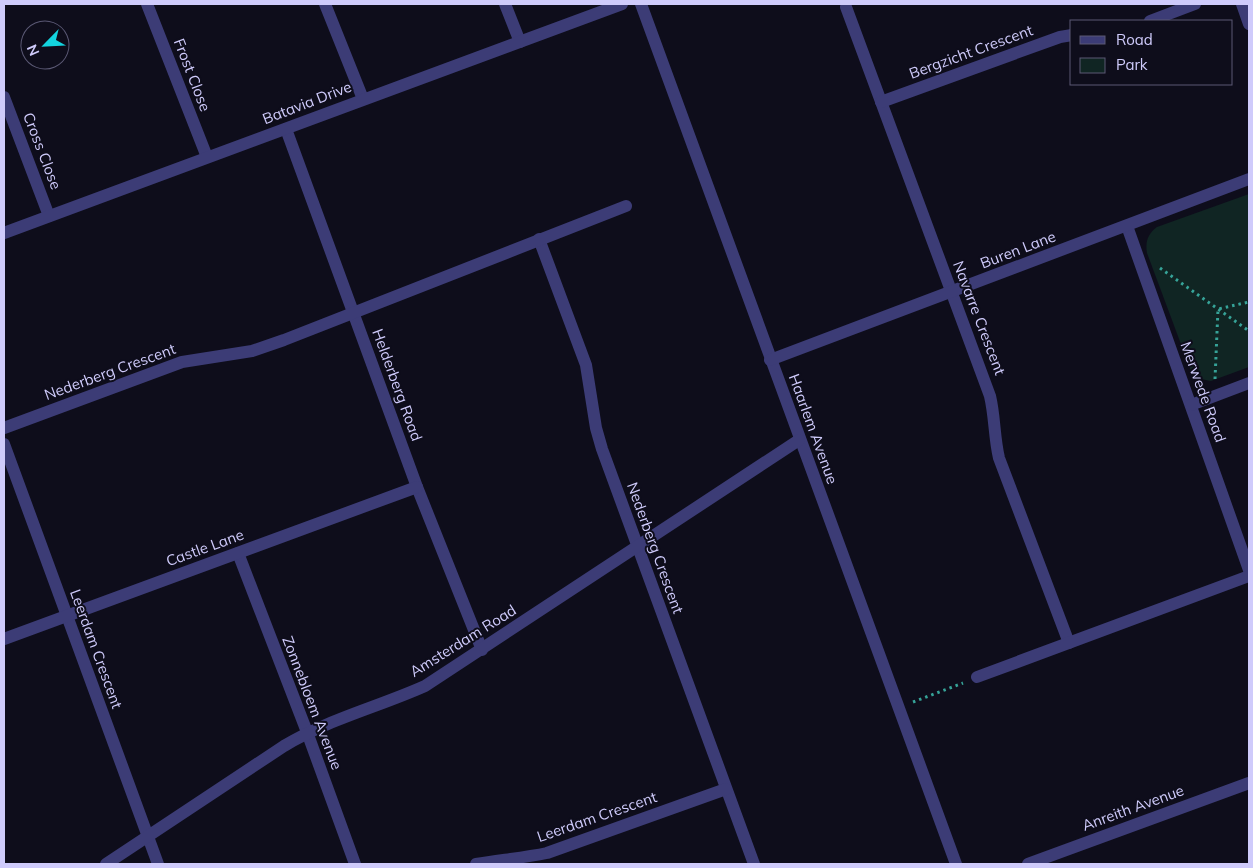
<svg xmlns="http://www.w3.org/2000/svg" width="1253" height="868" font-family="Mulish,sans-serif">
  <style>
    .green { fill: #102523 }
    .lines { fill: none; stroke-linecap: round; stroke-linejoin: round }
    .path { stroke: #36a398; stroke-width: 3; stroke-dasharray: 2.5 4; stroke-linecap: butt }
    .street { stroke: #3c3c76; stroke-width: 12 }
    .labels { text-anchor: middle; stroke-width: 4; stroke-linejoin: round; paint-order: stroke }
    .street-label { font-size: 15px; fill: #cfcbfb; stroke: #0e0d1b }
  </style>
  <rect width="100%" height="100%" fill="#0e0d1b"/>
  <path class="green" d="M1249 194V367L1211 381C1202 380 1197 377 1191 371L1147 253C1145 241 1148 234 1157 227Z"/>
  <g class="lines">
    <g class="path">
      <path d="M1160 268 1249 331"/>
      <path d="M1215 379 1218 309 1249 302"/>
      <path d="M913 702 963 683"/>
    </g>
    <g class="street">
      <path d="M147 4 207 157"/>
      <path d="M325 4 363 99"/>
      <path d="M505 4 520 42"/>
      <path d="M641 4 956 864"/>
      <path d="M1242 4 1249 24"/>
      <path d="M846 7 990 396C995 417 994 437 999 458L1069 643"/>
      <path d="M1150 21 1195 4"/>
      <path d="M4 97 49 216"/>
      <path d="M881 102 1060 37 1072 35"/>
      <path d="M286 129 417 487 482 650"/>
      <path d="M1127 226 1249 570"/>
      <path d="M4 233 622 4"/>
      <path d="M539 239 586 365 596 428 602 449 754 864"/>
      <path d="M770 360 1249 179"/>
      <path d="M1191 405 1249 383"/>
      <path d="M4 428 182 362 252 351 284 340 626 206"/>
      <path d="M4 444 158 864"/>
      <path d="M238 553 307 732 355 864"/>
      <path d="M4 639 417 487"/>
      <path d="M977 677 1249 576"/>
      <path d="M106 864 284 746C329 719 378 707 425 686L799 440"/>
      <path d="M476 864C499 860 523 858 547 853L726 789"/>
      <path d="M1028 864 1249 783"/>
    </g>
  </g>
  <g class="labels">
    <g class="street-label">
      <text transform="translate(971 52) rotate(-20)" y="5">Bergzicht Crescent</text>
      <text transform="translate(192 75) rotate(69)" y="5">Frost Close</text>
      <text transform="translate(307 103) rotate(-21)" y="5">Batavia Drive</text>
      <text transform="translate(42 151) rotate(69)" y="5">Cross Close</text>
      <text transform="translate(1018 250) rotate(-21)" y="5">Buren Lane</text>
      <text transform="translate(979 318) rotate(69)" y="5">Navarre Crescent</text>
      <text transform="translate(110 372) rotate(-20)" y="5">Nederberg Crescent</text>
      <text transform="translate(397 385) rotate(70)" y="5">Helderberg Road</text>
      <text transform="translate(1203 392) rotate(70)" y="5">Merwede Road</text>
      <text transform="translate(813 429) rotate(70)" y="5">Haarlem Avenue</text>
      <text transform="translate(205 548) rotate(-20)" y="5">Castle Lane</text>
      <text transform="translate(655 548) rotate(70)" y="5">Nederberg Crescent</text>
      <text transform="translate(463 641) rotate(-32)" y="5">Amsterdam Road</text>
      <text transform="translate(96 649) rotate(70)" y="5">Leerdam Crescent</text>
      <text transform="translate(312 703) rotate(69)" y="5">Zonnebloem Avenue</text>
      <text transform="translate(1133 808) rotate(-20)" y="5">Anreith Avenue</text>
      <text transform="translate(597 817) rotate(-19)" y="5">Leerdam Crescent</text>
    </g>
  </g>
  <rect width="1253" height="868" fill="none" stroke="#cfcbfb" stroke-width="10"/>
  <rect x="1070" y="20" width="162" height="65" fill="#0e0d1b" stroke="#5b5975"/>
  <rect x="1080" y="36" width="25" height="8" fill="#3c3c76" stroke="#5b5975"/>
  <text x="1116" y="45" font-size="15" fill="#cfcbfb">Road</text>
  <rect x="1080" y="58" width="25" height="15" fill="#102523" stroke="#5b5975"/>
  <text x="1116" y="70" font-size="15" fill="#cfcbfb">Park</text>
  <g transform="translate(45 45) rotate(246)"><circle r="24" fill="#0e0d1b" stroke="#5b5975"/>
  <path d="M0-4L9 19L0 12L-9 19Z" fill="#13d4df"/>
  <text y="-8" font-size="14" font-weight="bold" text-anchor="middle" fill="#cfcbfb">N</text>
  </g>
</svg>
